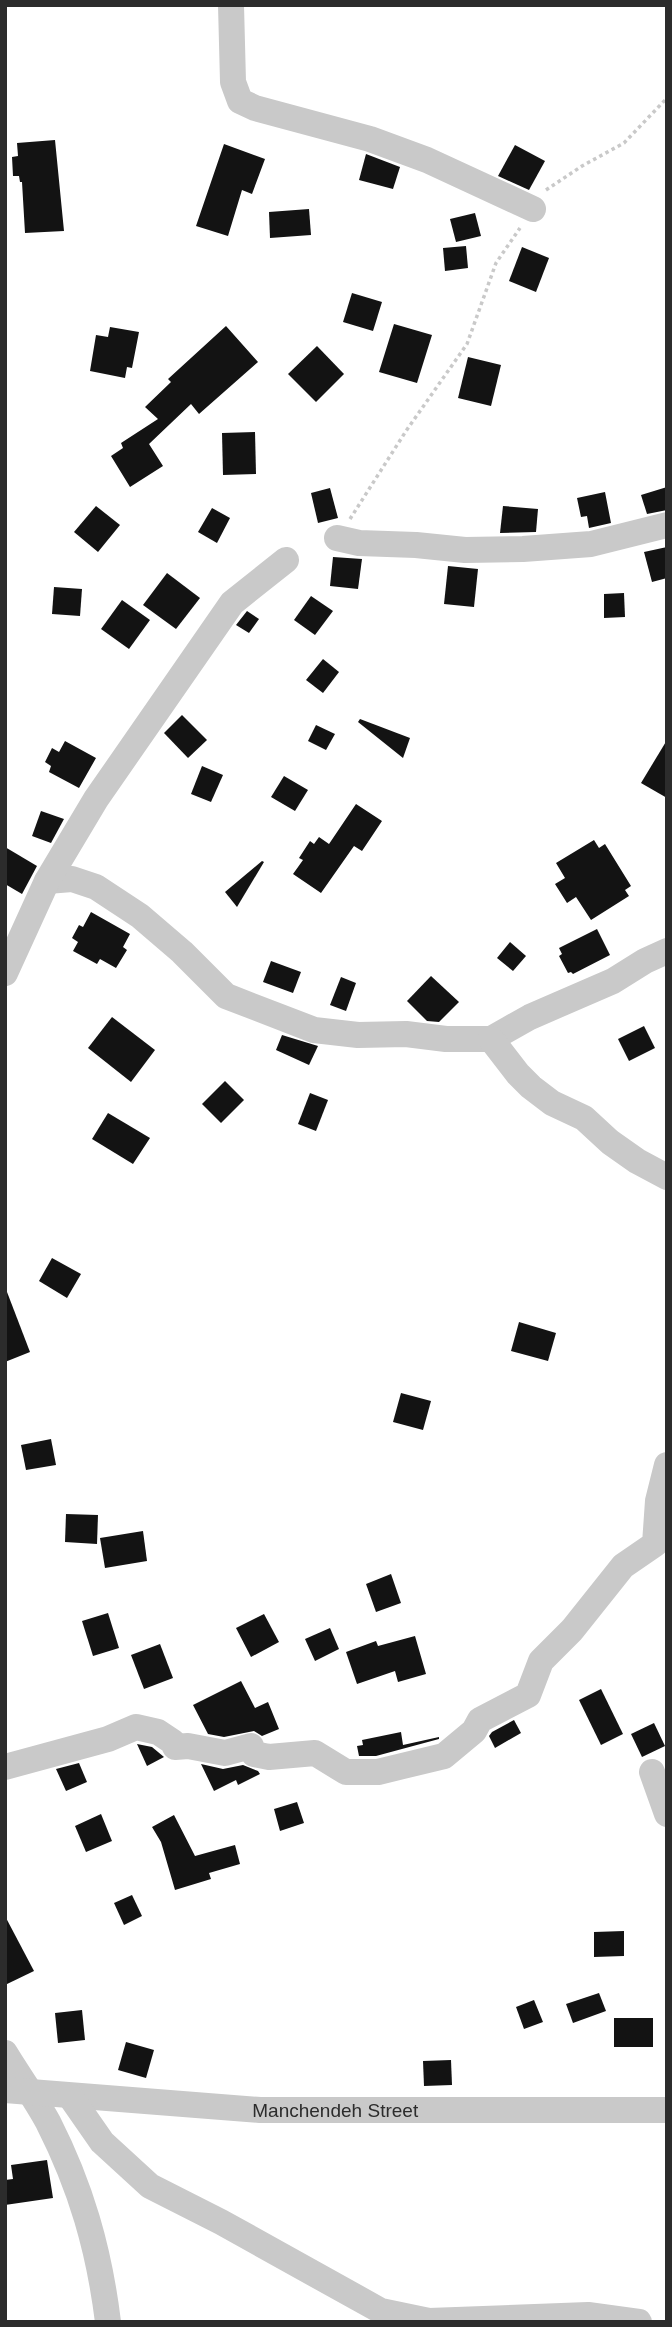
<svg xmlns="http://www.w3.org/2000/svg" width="672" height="2327" font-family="Arial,sans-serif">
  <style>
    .building { fill: #131313 }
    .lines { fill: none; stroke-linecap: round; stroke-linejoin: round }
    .path { stroke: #c9c9c9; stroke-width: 3.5; stroke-dasharray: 3.5 3.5; stroke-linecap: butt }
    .minor { stroke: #c9c9c9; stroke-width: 26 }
    .labels { text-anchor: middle; stroke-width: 7; stroke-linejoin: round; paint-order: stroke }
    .street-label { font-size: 19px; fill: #2c2c2c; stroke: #fff }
  </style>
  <rect width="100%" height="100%" fill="#fff"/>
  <g class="building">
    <path d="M55 140 64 231 25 233 22 182H20L19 176H13L12 157 18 156 17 143Z"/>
    <path d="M224 144 265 159 252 194 242 190 228 236 196 226Z"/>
    <path d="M515 145 545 161 529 190 498 176Z"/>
    <path d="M366 154 400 167 393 189 359 180Z"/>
    <path d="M309 209 311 235 270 238 269 212Z"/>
    <path d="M475 213 481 236 456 242 450 219Z"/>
    <path d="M466 246 468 268 445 271 443 248Z"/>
    <path d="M522 247 549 258 536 292 509 281Z"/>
    <path d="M352 293 382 302 373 331 343 322Z"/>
    <path d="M394 324 432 335 417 383 379 372Z"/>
    <path d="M226 326 258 362 199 414 191 404 149 444 163 466 130 487 111 456 123 448 121 443 158 419 145 407 171 382 168 379Z"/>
    <path d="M110 327 139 332 132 368 127 367 125 378 90 371 96 335 108 337Z"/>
    <path d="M317 346 344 374 316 402 288 374Z"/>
    <path d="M468 357 501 365 491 406 458 398Z"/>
    <path d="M255 432 256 474 223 475 222 433Z"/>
    <path d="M667 487V510L647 514 641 495Z"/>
    <path d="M330 488 338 518 318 523 311 493Z"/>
    <path d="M605 492 611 523 589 528 587 516 581 517 577 498Z"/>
    <path d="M96 506 120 525 98 552 74 532Z"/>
    <path d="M503 506 538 509 536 532 500 533Z"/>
    <path d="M212 508 230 518 217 543 198 532Z"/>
    <path d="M667 547V578L652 582 644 552Z"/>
    <path d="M333 557 362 559 358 589 330 586Z"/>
    <path d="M448 566 478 569 474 607 444 604Z"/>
    <path d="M167 573 200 598 176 629 143 605Z"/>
    <path d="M54 587 82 589 80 616 52 614Z"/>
    <path d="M624 593 625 617 604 618V594Z"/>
    <path d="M311 596 333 611 315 635 294 620Z"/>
    <path d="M122 600 150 620 129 649 101 629Z"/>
    <path d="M247 611 259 619 249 633 236 625Z"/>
    <path d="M323 659 339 672 323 693 306 680Z"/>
    <path d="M182 715 207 740 188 758 164 733Z"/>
    <path d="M360 719 410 738 403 758 358 722Z"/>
    <path d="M316 725 335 734 326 750 308 741Z"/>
    <path d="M667 740V798L641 783Z"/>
    <path d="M65 741 96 758 79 788 49 772 51 766 45 762 52 748 59 752Z"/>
    <path d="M202 766 223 775 211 802 191 794Z"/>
    <path d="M284 776 308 790 295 811 271 797Z"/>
    <path d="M356 804 382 821 362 851 354 846 321 893 293 874 303 860 299 858 310 841 314 844 319 837 329 844Z"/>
    <path d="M41 811 64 819 51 843 32 836Z"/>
    <path d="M594 840 599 848 605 844 631 886 625 890 629 896 591 920 576 897 567 903 555 884 565 878 556 863Z"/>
    <path d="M5 847 37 866 22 894 5 884Z"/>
    <path d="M262 861 264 862 237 907 225 892Z"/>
    <path d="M91 912 130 934 123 947 127 950 116 968 100 959 97 964 73 951 78 942 72 938 79 925 83 927Z"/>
    <path d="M597 929 610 955 573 974 571 972 568 973 559 956 562 954 559 948Z"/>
    <path d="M510 942 526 956 513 971 497 958Z"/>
    <path d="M271 961 301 972 293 993 263 982Z"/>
    <path d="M431 976 459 1002 439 1022 427 1021 407 1001Z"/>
    <path d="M341 977 356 983 346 1011 330 1005Z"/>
    <path d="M112 1017 155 1050 131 1082 88 1048Z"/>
    <path d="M644 1026 655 1048 629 1061 618 1039Z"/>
    <path d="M282 1035 318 1046 309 1065 276 1050Z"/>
    <path d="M225 1081 244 1100 221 1123 202 1104Z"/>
    <path d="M310 1093 328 1100 316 1131 298 1124Z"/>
    <path d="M108 1113 150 1138 133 1164 92 1139Z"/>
    <path d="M52 1258 81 1274 67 1298 39 1281Z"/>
    <path d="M7 1292 30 1352 5 1362V1293Z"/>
    <path d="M519 1322 556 1333 548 1361 511 1351Z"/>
    <path d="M401 1393 431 1401 423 1430 393 1422Z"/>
    <path d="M51 1439 56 1465 26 1470 21 1445Z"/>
    <path d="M66 1514 98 1515 97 1544 65 1542Z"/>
    <path d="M143 1531 147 1561 105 1568 100 1538Z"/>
    <path d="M391 1574 401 1603 376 1612 366 1584Z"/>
    <path d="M108 1613 119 1648 93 1656 82 1621Z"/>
    <path d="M264 1614 279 1642 251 1657 236 1628Z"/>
    <path d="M330 1628 339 1649 315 1661 305 1639Z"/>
    <path d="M415 1636 426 1674 398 1682 395 1671 357 1684 346 1652 376 1641 378 1646Z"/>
    <path d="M160 1644 173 1678 144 1689 131 1655Z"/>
    <path d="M241 1681 255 1708 268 1702 279 1729 262 1736 254 1731 224 1737 208 1734 193 1705Z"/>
    <path d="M601 1689 623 1734 601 1745 579 1700Z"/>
    <path d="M514 1720 521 1733 495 1748 489 1736 492 1732Z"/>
    <path d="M654 1723 665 1746 642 1757 631 1734Z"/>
    <path d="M401 1732 403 1745 439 1737V1739L376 1756H359L357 1746 363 1745 362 1740Z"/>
    <path d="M137 1744 152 1747 164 1757 147 1766Z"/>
    <path d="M79 1763 87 1782 66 1791 56 1769Z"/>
    <path d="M201 1764 223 1769 243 1765 258 1771 260 1774 238 1785 236 1780 214 1791Z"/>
    <path d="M297 1802 304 1823 280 1831 274 1809Z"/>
    <path d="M101 1814 112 1841 86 1852 75 1826Z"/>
    <path d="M174 1815 195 1856 235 1845 240 1864 209 1873 211 1879 175 1890 161 1842 152 1827Z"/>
    <path d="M132 1895 142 1916 124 1925 114 1903Z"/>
    <path d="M5 1916 34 1971 5 1985Z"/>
    <path d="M624 1931V1956L594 1957V1932Z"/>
    <path d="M599 1993 606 2011 573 2023 566 2004Z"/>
    <path d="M534 2000 543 2022 524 2029 516 2007Z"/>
    <path d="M82 2010 85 2040 58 2043 55 2013Z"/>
    <rect x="614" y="2018" width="39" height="29"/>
    <path d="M126 2042 154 2050 146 2078 118 2070Z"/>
    <path d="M451 2060 452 2085 424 2086 423 2061Z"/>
    <path d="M47 2160 53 2198 5 2205V2180L13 2179 11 2165Z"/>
  </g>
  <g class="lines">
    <g class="path">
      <path d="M546 190 582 166 624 143 667 98"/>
      <path d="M350 519 406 431 467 344 496 263 520 228"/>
    </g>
    <g class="minor">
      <path d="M231 5 233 82 240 101 255 108 370 139 427 160 533 209"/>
      <path d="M337 538 359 543 416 545 465 550 523 549 591 544 667 525"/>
      <path d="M47 881 72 879 96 887 140 916 182 952 226 996 314 1030 358 1035 406 1034 446 1039H491L530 1017 613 981 645 961 667 951"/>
      <path d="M5 973 47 881 96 799 232 603 286 560"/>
      <path d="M491 1039 518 1074 531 1087 552 1103 584 1118 610 1142 637 1161 667 1177"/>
      <path d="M5 1767 108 1739 136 1727 158 1732 173 1742 175 1747 188 1746 225 1753 251 1746 254 1754 269 1757 315 1753 346 1772H378L444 1756 474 1731 480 1720 528 1695 541 1661 572 1630 623 1566 655 1544 658 1501 667 1465"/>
      <path d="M652 1772 667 1814"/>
      <path d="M5 2053C19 2076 35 2098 48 2122 81 2187 99 2249 108 2322"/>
      <path id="s1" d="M5 2090 260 2110H667"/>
      <path d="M70 2096 102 2142 150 2186 221 2222 381 2311 429 2321 588 2315 639 2322"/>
    </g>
  </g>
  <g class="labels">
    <g class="street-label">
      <text dy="7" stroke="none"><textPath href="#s1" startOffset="331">Manchendeh Street</textPath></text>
    </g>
  </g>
  <rect width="672" height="2327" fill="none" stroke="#2c2c2c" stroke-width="14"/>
</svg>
